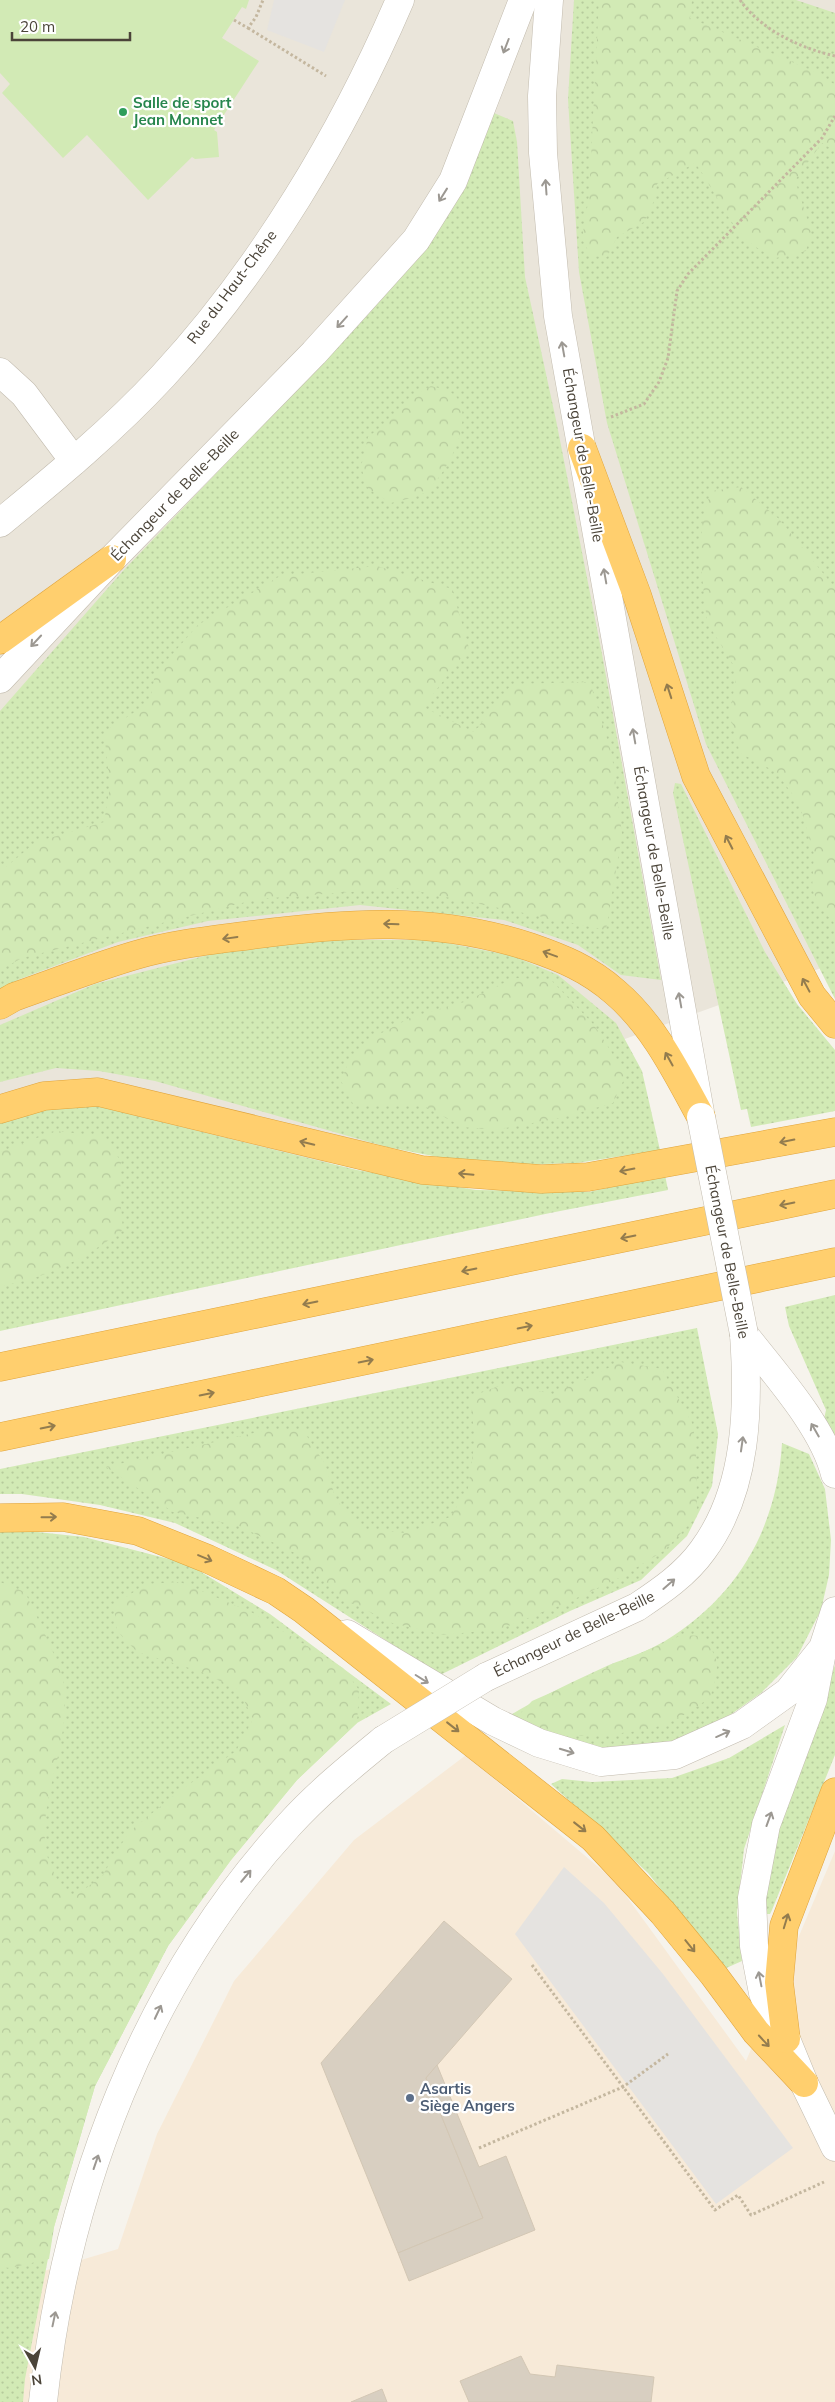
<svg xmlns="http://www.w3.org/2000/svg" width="835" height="2402" font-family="Mulish,sans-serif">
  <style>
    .residential { fill: #eae5da }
    .commercial { fill: #f7ead8 }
    .grass { fill: url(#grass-dots) }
    .forest { fill: url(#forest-crowns) }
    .garden { fill: #d2eab5 }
    .parking { fill: #e5e3e0 }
    .building { fill: #d8cfc1; stroke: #d3c7b4 }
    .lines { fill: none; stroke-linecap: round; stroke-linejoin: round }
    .minor-casing { stroke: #c2bbae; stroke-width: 29 }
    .highway-casing { stroke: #e0a43c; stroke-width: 29 }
    .path { stroke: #c4b79f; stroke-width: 3; stroke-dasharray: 2.5 2.5; stroke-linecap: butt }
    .minor { stroke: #fff; stroke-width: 28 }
    .highway { stroke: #ffcf6e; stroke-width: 28 }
    .minor-bridge-casing { stroke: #c2bbae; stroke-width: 29; stroke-linecap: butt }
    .minor-bridge { stroke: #fff; stroke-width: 28 }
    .oneway { stroke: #9c9892 }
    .oneway2 { stroke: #937c4e }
    .leisure-dot { fill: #2e9e5b; stroke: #fff; stroke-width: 2 }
    .service-dot { fill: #5c6f8a; stroke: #fff; stroke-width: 2 }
    .labels { text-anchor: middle; stroke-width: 4.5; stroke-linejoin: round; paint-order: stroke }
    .leisure-label { font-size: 15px; font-weight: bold; fill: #27864d; stroke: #fff; text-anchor: start }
    .street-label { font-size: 15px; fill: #4b4439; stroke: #fff }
    .service-label { font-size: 15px; font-weight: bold; fill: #4e5e75; stroke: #fff; text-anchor: start }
  </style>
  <defs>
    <pattern id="grass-dots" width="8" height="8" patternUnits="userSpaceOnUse" patternTransform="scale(1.25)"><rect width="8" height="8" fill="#d2eab5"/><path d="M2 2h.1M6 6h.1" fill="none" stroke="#b6ca9c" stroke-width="1.8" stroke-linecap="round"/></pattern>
    <pattern id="forest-crowns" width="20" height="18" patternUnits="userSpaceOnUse" patternTransform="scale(1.25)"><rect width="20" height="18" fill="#d2eab5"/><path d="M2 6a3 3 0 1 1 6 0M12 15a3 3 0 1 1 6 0" fill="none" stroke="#b6ca9c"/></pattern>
  </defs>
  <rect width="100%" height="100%" fill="#f6f3ec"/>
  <path class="residential" d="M0 0H835V963L611 1044 0 1300Z"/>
  <path class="commercial" d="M466 1755 616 1882 746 2061 835 1851V2402H0V2284L118 2249 157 2134 234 1981 354 1840Z"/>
  <g class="grass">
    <path d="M574 0H796L835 13V999L706 744 607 423 579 272 568 99Z"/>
    <path d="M494 113 513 121 517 142 525 277 556 420 602 654 661 980 621 975 578 945 504 920 360 905 208 921 118 942 20 979 0 989V711L122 572 334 350 432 232Z"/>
    <path d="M675 783 681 784 765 952 797 1004 835 1050V1111L751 1127 747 1109 741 1110 673 793Z"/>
    <path d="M322 940H432L513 956 558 975 616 1023 642 1071 660 1150 577 1163 510 1165 443 1158 387 1147 155 1081 99 1071 56 1068 0 1082V1025L95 984 228 950Z"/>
    <path d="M93 1105 357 1170 476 1190 589 1192 665 1175 668 1190 550 1213 0 1331V1123L45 1108Z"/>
    <path d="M835 1295V1442L824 1419 826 1410 789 1326 785 1307Z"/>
    <path d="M697 1328 718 1434 712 1486 687 1536 641 1580 570 1611 440 1675 276 1570 175 1523 100 1505 22 1494H0V1469Z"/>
    <path d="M782 1443 809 1454 825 1489 831 1540 829 1575 821 1610 797 1657 761 1693 716 1725 659 1747 600 1749 559 1741 507 1717C540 1697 574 1681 609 1665 627 1658 648 1651 665 1641 738 1596 777 1528 782 1443Z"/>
    <path d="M0 1528 84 1537 188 1564 270 1614 391 1704 357 1723 297 1780 231 1860 168 1946 95 2086 54 2227 25 2379 23 2402H0Z"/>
    <path d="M835 1665V1755L772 1910 770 1914H765L762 1894 771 1842Z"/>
    <path d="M785 1725 744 1849 737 1913 742 1961 724 1969 648 1873 551 1784 562 1779 592 1782 672 1778 729 1758Z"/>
  </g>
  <g class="forest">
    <path d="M599 0H692L690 18 820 74 835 85V151L822 143 795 180 811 231 806 251 776 258C768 254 759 250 752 244 727 224 714 188 695 163L657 184 654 201 644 222 617 237 607 257 591 256 582 239 589 196Z"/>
    <path d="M431 386C438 388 448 390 453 394 479 414 446 478 424 493 416 498 401 500 391 503L368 489 361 467 368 437 395 416 409 398Z"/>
    <path d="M741 487 779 519 835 588V924L820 907 812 889 814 854 799 803 776 772 740 753 730 714 737 671 707 622 700 557 703 517 711 491Z"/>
    <path d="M377 566 452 589 469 648 423 707 474 732 512 684 590 682 612 755 622 834 606 930 402 888 258 899 22 958 0 970V872L36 842 104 822 110 786 104 732 150 702 155 674 198 625 280 576Z"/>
    <path d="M514 978 551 980 594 1025 626 1075 613 1103 560 1118 495 1130 463 1127 422 1105 353 1104 341 1081 350 1058 372 1038 412 1017 464 1002Z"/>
    <path d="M55 1131 102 1136 121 1161 120 1198 123 1230C86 1258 45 1279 0 1286V1152Z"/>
    <path d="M621 1362 662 1369 692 1423 696 1445 697 1516 665 1550 621 1577 564 1604 500 1629 443 1635 392 1623 340 1597 297 1554 239 1526 173 1512 106 1467 271 1429 303 1430 325 1464 336 1500 364 1529 406 1533 450 1517 468 1489 475 1439 470 1397 504 1384 553 1394Z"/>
    <path d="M0 1582 25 1592C35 1614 64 1669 65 1691 65 1703 65 1717 63 1729 55 1788 21 1850 73 1898L102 1876 129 1832 177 1793 236 1751 253 1719 239 1690 199 1671 137 1652 117 1631 114 1605 146 1584 180 1582 251 1612 343 1668 359 1690 357 1723 297 1780 231 1860 168 1946 95 2086 54 2227 49 2259 10 2268 0 2267Z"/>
    <path d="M682 1635 702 1636C722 1662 719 1667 710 1698 697 1706 684 1716 670 1722 646 1733 583 1739 556 1734 542 1731 530 1724 517 1717L532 1701Z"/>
  </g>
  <path class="garden" d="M0 0H249L246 9 242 7 222 38 259 61 214 130 217 132 219 157 195 159 192 157 148 200 87 135 63 158 2 93 10 84 0 73Z"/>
  <g class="parking">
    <path d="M274 0H345L324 52 267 30Z"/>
    <path d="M564 1867 604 1903 663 1974 793 2148 716 2204 515 1934Z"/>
  </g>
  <g class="building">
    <path d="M444 1921 512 1979 426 2078 483 2218 398 2253 321 2063Z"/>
    <path d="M437 2065 479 2167 506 2156 535 2230 409 2281 398 2253 483 2218 426 2078Z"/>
    <path d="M521 2356 530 2374 555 2377 557 2365 654 2377 651 2402H469L460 2381Z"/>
    <path d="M382 2389 387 2402H351Z"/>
  </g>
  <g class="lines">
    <defs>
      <g id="minor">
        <path d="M549 0 542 96 543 153 558 316 700 1112"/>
        <path d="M0 372 24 394 74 461"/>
        <path d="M0 523C56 477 113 430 163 376 262 269 343 133 400 0"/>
        <path d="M0 679 112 559 314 353 416 240 453 181 523 0"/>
        <path d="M744 1334C774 1373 823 1426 835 1474"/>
        <path d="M347 1634 493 1721 539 1743 601 1762 675 1755 742 1725 788 1692 823 1648 835 1611"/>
        <path d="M822 1652 813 1699 766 1825 752 1898 754 1946 763 1993 775 2023 786 2039 804 2083 835 2147"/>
        <path d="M486 1677 637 1607C661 1591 686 1574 703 1550 748 1489 749 1406 744 1334"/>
        <path d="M43 2402C65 2193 145 1981 289 1825 317 1794 350 1767 383 1740"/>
      </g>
      <g id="highway">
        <path d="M582 448 637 595 696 776 812 996 835 1024"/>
        <path d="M0 640 112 559"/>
        <path d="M0 1005 14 997C54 983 95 967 136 955 173 944 213 940 251 935 349 922 434 916 530 947 562 958 589 969 615 992 654 1025 677 1073 701 1117"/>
        <path d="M0 1109 44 1096 98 1092 422 1170 541 1179 588 1177 835 1132"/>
        <path d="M0 1367 835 1194"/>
        <path d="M0 1437 835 1262"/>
        <path d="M0 1518 63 1517 138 1531 208 1559 276 1591 304 1610 593 1838 663 1913 713 1974 756 2032 804 2083"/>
        <path d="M786 2039 779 1982 784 1926 835 1792"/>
      </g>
    </defs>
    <use href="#minor" class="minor-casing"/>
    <use href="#highway" class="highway-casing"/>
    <g class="path">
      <path d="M740 0C761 30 800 48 835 56"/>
      <path d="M234 20 248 28 256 17 263 0"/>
      <path d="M248 28 326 76"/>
      <path d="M611 417 644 404 659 382 668 358 677 291 688 274 822 138 835 116"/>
      <path d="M532 1965 715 2210 738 2195 751 2215 824 2182"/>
      <path d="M479 2148 623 2087 668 2054"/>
    </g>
    <use href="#minor" class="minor"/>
    <use href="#highway" class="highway"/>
    <defs>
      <g id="minor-bridge">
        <path d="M701 1117 744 1334"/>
        <path d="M383 1740 486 1677"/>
      </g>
    </defs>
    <use href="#minor-bridge" class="minor-bridge-casing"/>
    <use href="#minor-bridge" class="minor-bridge"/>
  </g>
  <defs><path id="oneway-shaft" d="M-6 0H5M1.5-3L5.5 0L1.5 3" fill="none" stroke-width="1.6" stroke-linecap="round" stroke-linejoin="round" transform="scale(1.25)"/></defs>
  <g class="oneway">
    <use href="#oneway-shaft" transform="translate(506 46) rotate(111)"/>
    <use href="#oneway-shaft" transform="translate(546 187) rotate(-94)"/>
    <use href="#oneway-shaft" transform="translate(443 195) rotate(122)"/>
    <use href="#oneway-shaft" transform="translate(342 322) rotate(132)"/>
    <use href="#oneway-shaft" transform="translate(563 349) rotate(-100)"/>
    <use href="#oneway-shaft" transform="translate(605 576) rotate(-100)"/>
    <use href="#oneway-shaft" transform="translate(36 641) rotate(133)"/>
    <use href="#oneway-shaft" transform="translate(634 736) rotate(-100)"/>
    <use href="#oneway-shaft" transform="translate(680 1000) rotate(-100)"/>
    <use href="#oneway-shaft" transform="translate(815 1430) rotate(-120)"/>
    <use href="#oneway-shaft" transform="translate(742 1444) rotate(-82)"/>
    <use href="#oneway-shaft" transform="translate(669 1584) rotate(-41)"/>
    <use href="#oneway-shaft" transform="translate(422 1679) rotate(32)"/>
    <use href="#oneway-shaft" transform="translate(723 1734) rotate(-24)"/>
    <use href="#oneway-shaft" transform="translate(567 1751) rotate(17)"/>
    <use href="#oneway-shaft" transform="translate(769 1819) rotate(-70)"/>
    <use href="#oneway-shaft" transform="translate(246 1876) rotate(-50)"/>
    <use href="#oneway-shaft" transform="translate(760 1979) rotate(-101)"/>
    <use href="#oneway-shaft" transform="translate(158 2012) rotate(-65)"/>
    <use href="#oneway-shaft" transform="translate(96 2162) rotate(-71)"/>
    <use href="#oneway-shaft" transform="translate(54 2319) rotate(-78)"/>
  </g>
  <g class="oneway2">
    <use href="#oneway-shaft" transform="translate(669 691) rotate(-108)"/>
    <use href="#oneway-shaft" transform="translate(729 842) rotate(-117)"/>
    <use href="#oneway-shaft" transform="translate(391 924) rotate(-178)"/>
    <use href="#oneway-shaft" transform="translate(230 938) rotate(172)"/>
    <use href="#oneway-shaft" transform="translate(550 954) rotate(-160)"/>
    <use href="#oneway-shaft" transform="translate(806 985) rotate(-118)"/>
    <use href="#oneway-shaft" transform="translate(669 1059) rotate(-119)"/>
    <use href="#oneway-shaft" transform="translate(787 1141) rotate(169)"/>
    <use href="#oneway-shaft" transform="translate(307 1143) rotate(-166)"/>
    <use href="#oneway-shaft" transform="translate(627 1170) rotate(169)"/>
    <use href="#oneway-shaft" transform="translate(466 1174) rotate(-175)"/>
    <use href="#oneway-shaft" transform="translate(787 1204) rotate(168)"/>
    <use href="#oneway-shaft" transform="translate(628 1237) rotate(168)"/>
    <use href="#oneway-shaft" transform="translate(469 1270) rotate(168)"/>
    <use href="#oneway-shaft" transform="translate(310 1303) rotate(168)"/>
    <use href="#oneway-shaft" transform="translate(525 1327) rotate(-12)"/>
    <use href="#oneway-shaft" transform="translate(366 1361) rotate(-12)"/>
    <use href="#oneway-shaft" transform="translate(207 1394) rotate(-12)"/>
    <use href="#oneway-shaft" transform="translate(48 1427) rotate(-12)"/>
    <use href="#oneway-shaft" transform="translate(49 1517) rotate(-1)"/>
    <use href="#oneway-shaft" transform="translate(205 1558) rotate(23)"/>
    <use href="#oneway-shaft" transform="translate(453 1727) rotate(38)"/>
    <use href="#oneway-shaft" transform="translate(580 1827) rotate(38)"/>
    <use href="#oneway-shaft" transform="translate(786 1921) rotate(-73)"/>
    <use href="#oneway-shaft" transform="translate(690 1946) rotate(51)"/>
    <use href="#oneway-shaft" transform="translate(764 2041) rotate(47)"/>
  </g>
  <circle class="leisure-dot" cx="123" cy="112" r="5"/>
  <circle class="service-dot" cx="410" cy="2098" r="5"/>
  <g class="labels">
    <g class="leisure-label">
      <text x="133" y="108">Salle de sport<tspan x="133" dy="17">Jean Monnet</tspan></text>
    </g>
    <g class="street-label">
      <text transform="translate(232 287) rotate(-53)" y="5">Rue du Haut-Chêne</text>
      <text transform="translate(583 455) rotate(80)" y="5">Échangeur de Belle-Beille</text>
      <text transform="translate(175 495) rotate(-46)" y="5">Échangeur de Belle-Beille</text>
      <text transform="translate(654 853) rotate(80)" y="5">Échangeur de Belle-Beille</text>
      <text transform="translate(727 1252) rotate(79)" y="5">Échangeur de Belle-Beille</text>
      <text transform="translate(574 1634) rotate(-26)" y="5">Échangeur de Belle-Beille</text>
    </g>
    <g class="service-label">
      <text x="420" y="2094">Asartis<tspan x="420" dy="17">Siège Angers</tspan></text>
    </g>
  </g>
  <g transform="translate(35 2367) rotate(172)" stroke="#ffffff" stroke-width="4" paint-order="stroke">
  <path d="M0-4L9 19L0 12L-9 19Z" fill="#4b4439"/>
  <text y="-8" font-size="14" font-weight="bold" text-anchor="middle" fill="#4b4439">N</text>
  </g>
  <path d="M12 32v8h118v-8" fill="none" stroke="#4b4439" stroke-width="2.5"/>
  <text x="20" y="32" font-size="15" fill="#4b4439" stroke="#ffffff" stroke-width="4" paint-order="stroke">20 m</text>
</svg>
